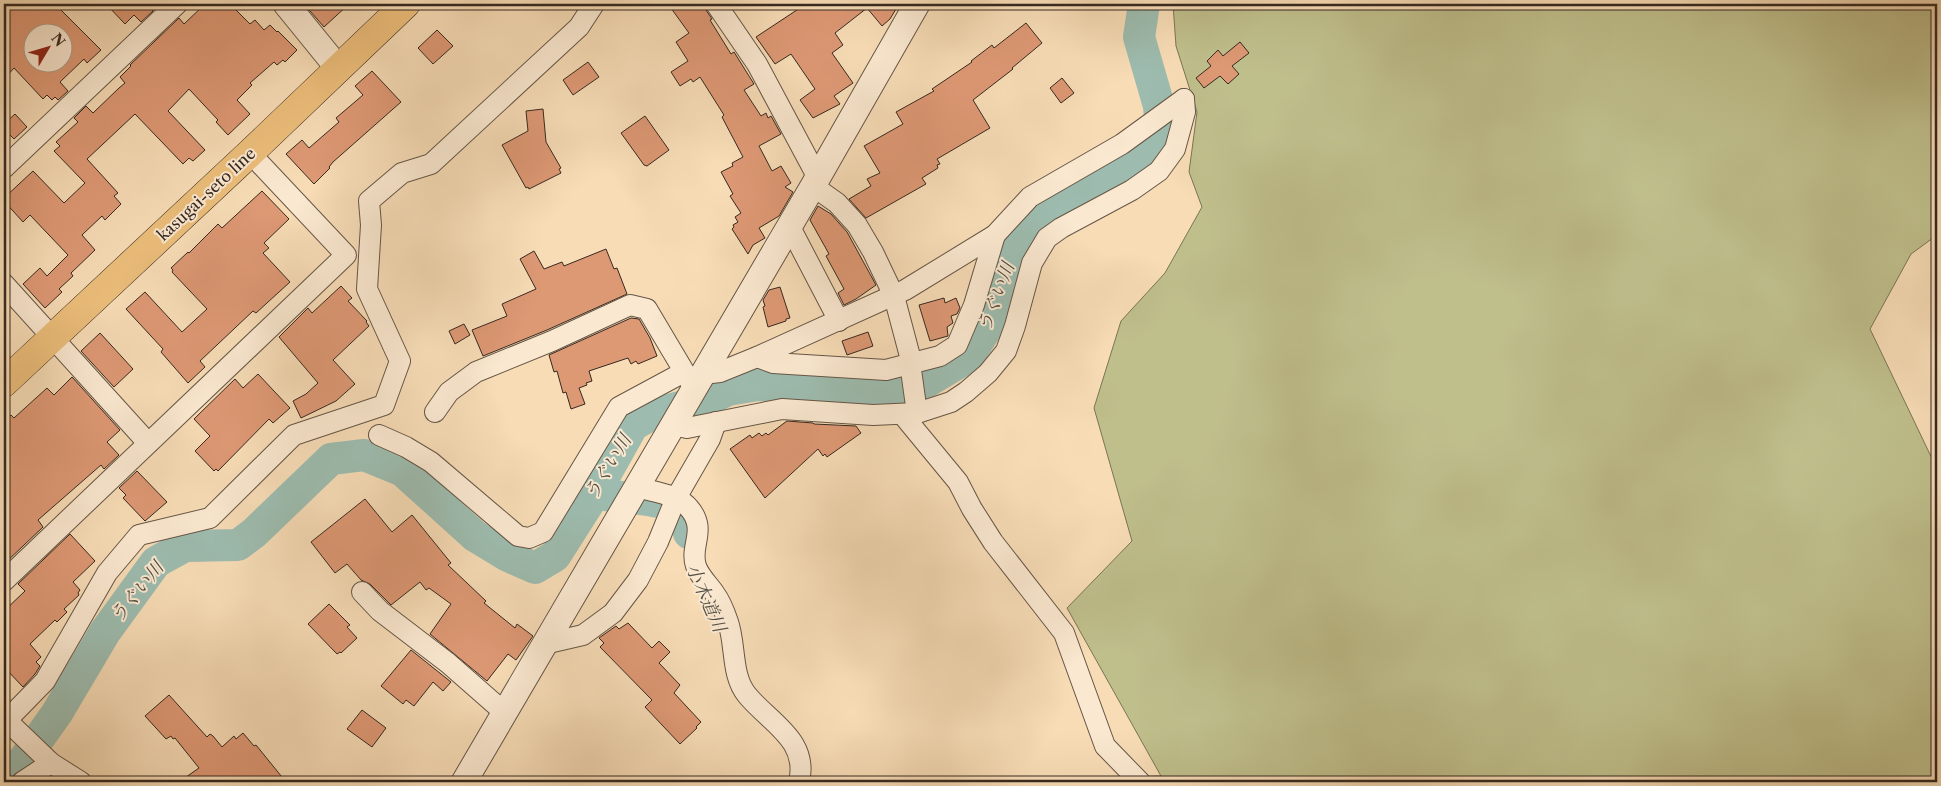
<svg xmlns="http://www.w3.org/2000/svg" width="1941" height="786" font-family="'Libre Caslon Text','Noto Serif JP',serif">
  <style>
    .green { fill: #bfbf8c; stroke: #7a7456 }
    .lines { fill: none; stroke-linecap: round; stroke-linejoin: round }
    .river { stroke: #9dbcaf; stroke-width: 32 }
    .building { fill: #dd9874; stroke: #362921; fill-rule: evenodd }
    .minor-casing { stroke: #665646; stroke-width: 22 }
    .tertiary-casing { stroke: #665646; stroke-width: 27 }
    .primary-casing { stroke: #362921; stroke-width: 29 }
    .minor { stroke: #fae8d0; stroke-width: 20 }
    .tertiary { stroke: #fae8d0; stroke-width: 25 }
    .primary { stroke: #ecbe7b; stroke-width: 28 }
    .labels { text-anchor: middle; stroke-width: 4; stroke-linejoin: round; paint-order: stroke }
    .street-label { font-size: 16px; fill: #362921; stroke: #fae8d0 }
    .water-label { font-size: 18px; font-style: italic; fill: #504e44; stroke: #fae8d0 }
  </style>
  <rect width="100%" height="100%" fill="#f7dcb6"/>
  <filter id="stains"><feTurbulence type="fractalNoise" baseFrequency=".004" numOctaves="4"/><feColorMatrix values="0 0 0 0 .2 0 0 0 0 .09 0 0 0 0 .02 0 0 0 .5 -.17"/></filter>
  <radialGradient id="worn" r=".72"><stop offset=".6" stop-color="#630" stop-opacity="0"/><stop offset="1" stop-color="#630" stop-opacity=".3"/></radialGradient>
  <path class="green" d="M1173 4H1937V235L1911 254 1870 329 1937 469V782H1042L1043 779 1161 776 1067 608 1132 541 1094 408 1121 321 1165 273 1202 207 1189 172 1197 112 1176 46Z"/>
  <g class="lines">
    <g class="river">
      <path d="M599 494C625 500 692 494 689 533"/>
      <path d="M4 770H9L23 761 57 713 105 632 156 562 185 546 238 545 254 533 331 459 364 455 403 471 475 536 508 556 535 568 555 556 595 493 633 425 651 415 709 399 728 390 758 385 814 388 850 387 904 390 928 381 968 357 990 323 1008 261 1035 220 1127 168 1156 148 1161 128 1159 106 1139 37 1144 4"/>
    </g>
  </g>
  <g class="building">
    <path d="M11 4H55L101 50 87 63 84 59 60 82 68 91 58 100 55 97 52 100 47 95 43 99 14 68 4 79V11ZM32 32H62V62H32Z"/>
    <path d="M106 4H146L153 11 141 22 134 15 125 24Z"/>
    <path d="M205 4H230L250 24 255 20 264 30 270 25 277 32 278 31 297 50 285 62 283 60 277 65 274 62 250 83 252 85 237 100 250 114 228 135 216 122 218 120 189 89 168 111 205 150 193 161 189 158 183 164 135 114 87 159 118 193 114 196 121 204 105 220 102 216 82 235 95 250 71 273 73 276 59 289 62 292 45 308 23 284 40 268 47 276 68 255 30 215 23 222 4 201V198L33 171 64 203 85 183 54 151 60 146 56 142 78 122 74 118 86 106 93 113 119 88 125 83 120 77 131 66 130 65 179 18 184 24Z"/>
    <path d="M304 4H349L324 27Z"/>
    <path d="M668 4H704L706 10 712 19 710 20 731 54 734 52 754 84 744 90 761 116 766 113 768 118 771 116 781 134 759 146 772 171 781 166 791 183 785 187 793 192 779 216 759 228 765 238 753 245 748 254 732 229 734 227 733 225 738 222 735 217 741 213 730 196 733 194 721 172 733 166 732 163 743 157 722 117 724 115 700 77 693 82 691 79 680 86 671 72 688 61 676 42 689 33Z"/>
    <path d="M806 4H899L890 19 882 26 867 8 835 33 843 45 832 53 853 83 834 96 840 104 813 118 800 100 815 89 791 54 775 64 756 37Z"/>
    <path d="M1026 23 1042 43 1012 68 1013 69 973 100 990 128 937 159 940 164 937 165 938 168 922 178 926 184 866 218 849 199 871 186 867 179 880 173 864 146 903 124 896 112 934 91 932 89 972 62 971 61 992 45 994 48Z"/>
    <path d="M437 30 453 46 433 64 418 48Z"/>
    <path d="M1240 42 1249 53 1232 66 1239 74 1228 84 1220 76 1204 88 1196 78 1211 66 1207 61 1218 50 1223 56Z"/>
    <path d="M588 62 599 77 573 95 563 80Z"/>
    <path d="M372 71 401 102 333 162 329 167 330 168 314 184 286 154 302 140 309 148 339 122 336 118 363 95 355 86Z"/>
    <path d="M1062 78 1074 93 1061 103 1050 88Z"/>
    <path d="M543 109 546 142 561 168 559 169 561 173 529 189 528 187 526 188 502 145 528 131 526 111Z"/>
    <path d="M15 114 27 127 14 139 4 129V124Z"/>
    <path d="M645 116 669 150 647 166 644 165 621 133Z"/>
    <path d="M262 191 289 219 264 243 269 248 263 253 290 282 256 313 253 311 200 361 205 367 188 383 161 352 163 349 126 309 145 292 182 332 207 309 172 272 173 270 171 268 188 252 189 253 218 224 222 228Z"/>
    <path d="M818 206 831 214 847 232 876 285 856 299 844 305 838 293 844 289 826 256 829 254 810 220Z"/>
    <path d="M606 249 614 269 617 268 627 294 547 330 483 356 472 330 507 316 502 304 536 289 520 259 534 251 544 269 562 262 564 266Z"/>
    <path d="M341 286 352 298 348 301 367 321 366 322 369 326 333 360 355 384 336 401 301 418 293 401 306 394 318 383 279 337 308 308 312 313Z"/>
    <path d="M780 287 790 318 786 319V321L768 327 763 307 765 306 763 300 769 290Z"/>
    <path d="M944 298 945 303 956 298 960 308 957 314 951 316 953 323 947 327 948 336 930 341 919 305Z"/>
    <path d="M631 318 639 319 650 338 657 356 638 364 636 361 631 364 628 358 589 371 592 381 586 383 587 385 579 388 585 404 571 409 566 392 563 393 557 371 554 372 549 355Z"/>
    <path d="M464 324 470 335 455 344 449 331Z"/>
    <path d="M868 332 873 346 847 355 842 341Z"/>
    <path d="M100 333 133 369 114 387 81 351Z"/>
    <path d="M258 374 290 408 273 423 269 419 218 471 216 469 214 471 195 451 210 436 194 419 235 379 243 388Z"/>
    <path d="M72 377 120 430 107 442 119 455 104 469 101 465 38 520 43 527 4 564V422L11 415 14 418 47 388 54 395Z"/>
    <path d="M787 421 813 423 814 424 856 426 861 433 827 457 825 454 823 456 818 449 765 498 730 449 750 435 752 438 759 433 762 436 766 433 768 435Z"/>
    <path d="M137 471 167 502 145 521 123 498 126 495 119 488Z"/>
    <path d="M365 499 392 532 412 515 451 563 448 565 486 601 484 603 515 628 517 624 533 636 516 660 508 654 487 681 430 634 451 604 429 588 426 590 420 582 391 605 370 584 361 580 347 564 335 573 311 542Z"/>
    <path d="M70 534 95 561 73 582 80 590 78 593 79 595 64 609 67 612 57 622 55 620 30 644 41 657 36 662 40 666 35 674 23 687 6 669 8 667 4 663V611L25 591 18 584Z"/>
    <path d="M329 604 350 625 347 627 357 638 341 653 340 652 337 654 308 624Z"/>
    <path d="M628 623 652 648 659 641 670 652 659 663 680 685 674 693 701 722 696 727 697 728 680 744 645 707 652 700 600 647 604 643 599 638 616 626 619 629Z"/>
    <path d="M411 650 451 682 443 691 433 682 414 706 406 700 403 704 381 686Z"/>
    <path d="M169 695 207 737 210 734 213 736 222 747 234 736 236 739 243 733 254 746 256 745 286 782H179L199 768 175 738 173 739 171 736 166 739 145 716Z"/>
    <path d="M362 710 386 728 372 747 347 729Z"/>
  </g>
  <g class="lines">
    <defs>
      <g id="minor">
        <path d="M716 4 757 64 818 178"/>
        <path d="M4 168 177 4"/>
        <path d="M813 186 837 203 857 225 873 252 894 296 912 364 911 370 917 413"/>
        <path d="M790 227 839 321"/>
        <path d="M4 284 148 443"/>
        <path d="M757 357 773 363 886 370 940 356 957 345 974 305 995 235"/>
        <path d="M703 374 720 372 757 357 905 290 995 235 1030 197 1122 144 1184 99"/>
        <path d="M435 412 449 392 476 372 552 341 630 305 647 309 691 383"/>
        <path d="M902 414 958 482 972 509 993 542 1064 633 1105 746 1140 782"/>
        <path d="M673 425 687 428 782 409 873 415 917 413 951 402 966 392 988 373 1006 351 1015 326 1032 263 1047 238 1061 228 1132 190 1159 171 1175 149 1185 112 1184 99"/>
        <path d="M379 435 406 447 431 462 518 536 529 538 543 532 619 407 684 372"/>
        <path d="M637 487C653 492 678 494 689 508 708 530 689 546 696 566 699 576 710 586 715 594 721 602 725 613 728 622 736 645 731 676 747 695 770 723 809 740 799 782"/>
        <path d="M4 581 346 255 250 153"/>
        <path d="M362 592 380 611 448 663 505 713"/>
        <path d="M544 644 583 635 613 613 638 580 658 542 676 498 710 439 716 422"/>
        <path d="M4 718 51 763 81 782"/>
        <path d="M4 723 45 681 107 573 139 535 210 518 294 435 384 405 400 361 367 289 371 225 369 201 402 173 431 164 579 27 594 4"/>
        <path d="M22 782 51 763"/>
      </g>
      <g id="tertiary">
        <path d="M286 4 338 68"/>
        <path d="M464 782 813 186 917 4"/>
      </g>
      <path id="primary" d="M4 383 250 153 406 4"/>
    </defs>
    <use href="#minor" class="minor-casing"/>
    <use href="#tertiary" class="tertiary-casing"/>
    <use href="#primary" class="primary-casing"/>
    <use href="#minor" class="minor"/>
    <use href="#tertiary" class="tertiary"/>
    <use href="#primary" class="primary"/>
  </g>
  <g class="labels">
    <g class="street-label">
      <text transform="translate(206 194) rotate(-43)" y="6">kasugai-seto line</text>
    </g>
    <g class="water-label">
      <text transform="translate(996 297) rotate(-69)" y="6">うぐい川</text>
      <text transform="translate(608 467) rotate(-59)" y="6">うぐい川</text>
      <text transform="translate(137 592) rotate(-51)" y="6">うぐい川</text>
      <text transform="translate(706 598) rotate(66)" y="6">小木道川</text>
    </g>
  </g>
  <rect width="1941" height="786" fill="none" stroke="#f7dcb6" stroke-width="20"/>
  <rect x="5" y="5" width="1931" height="776" fill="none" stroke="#362921" stroke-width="2.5"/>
  <rect x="10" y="10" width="1921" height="766" fill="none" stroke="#362921"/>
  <g transform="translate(48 48) rotate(52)"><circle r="24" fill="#fae8d0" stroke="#ac9c8a"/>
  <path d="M0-4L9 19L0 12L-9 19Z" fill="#8f2418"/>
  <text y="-8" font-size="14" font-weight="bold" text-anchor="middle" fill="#362921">N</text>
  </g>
  <rect width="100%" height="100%" filter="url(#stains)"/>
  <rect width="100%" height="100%" fill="url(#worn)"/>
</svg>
